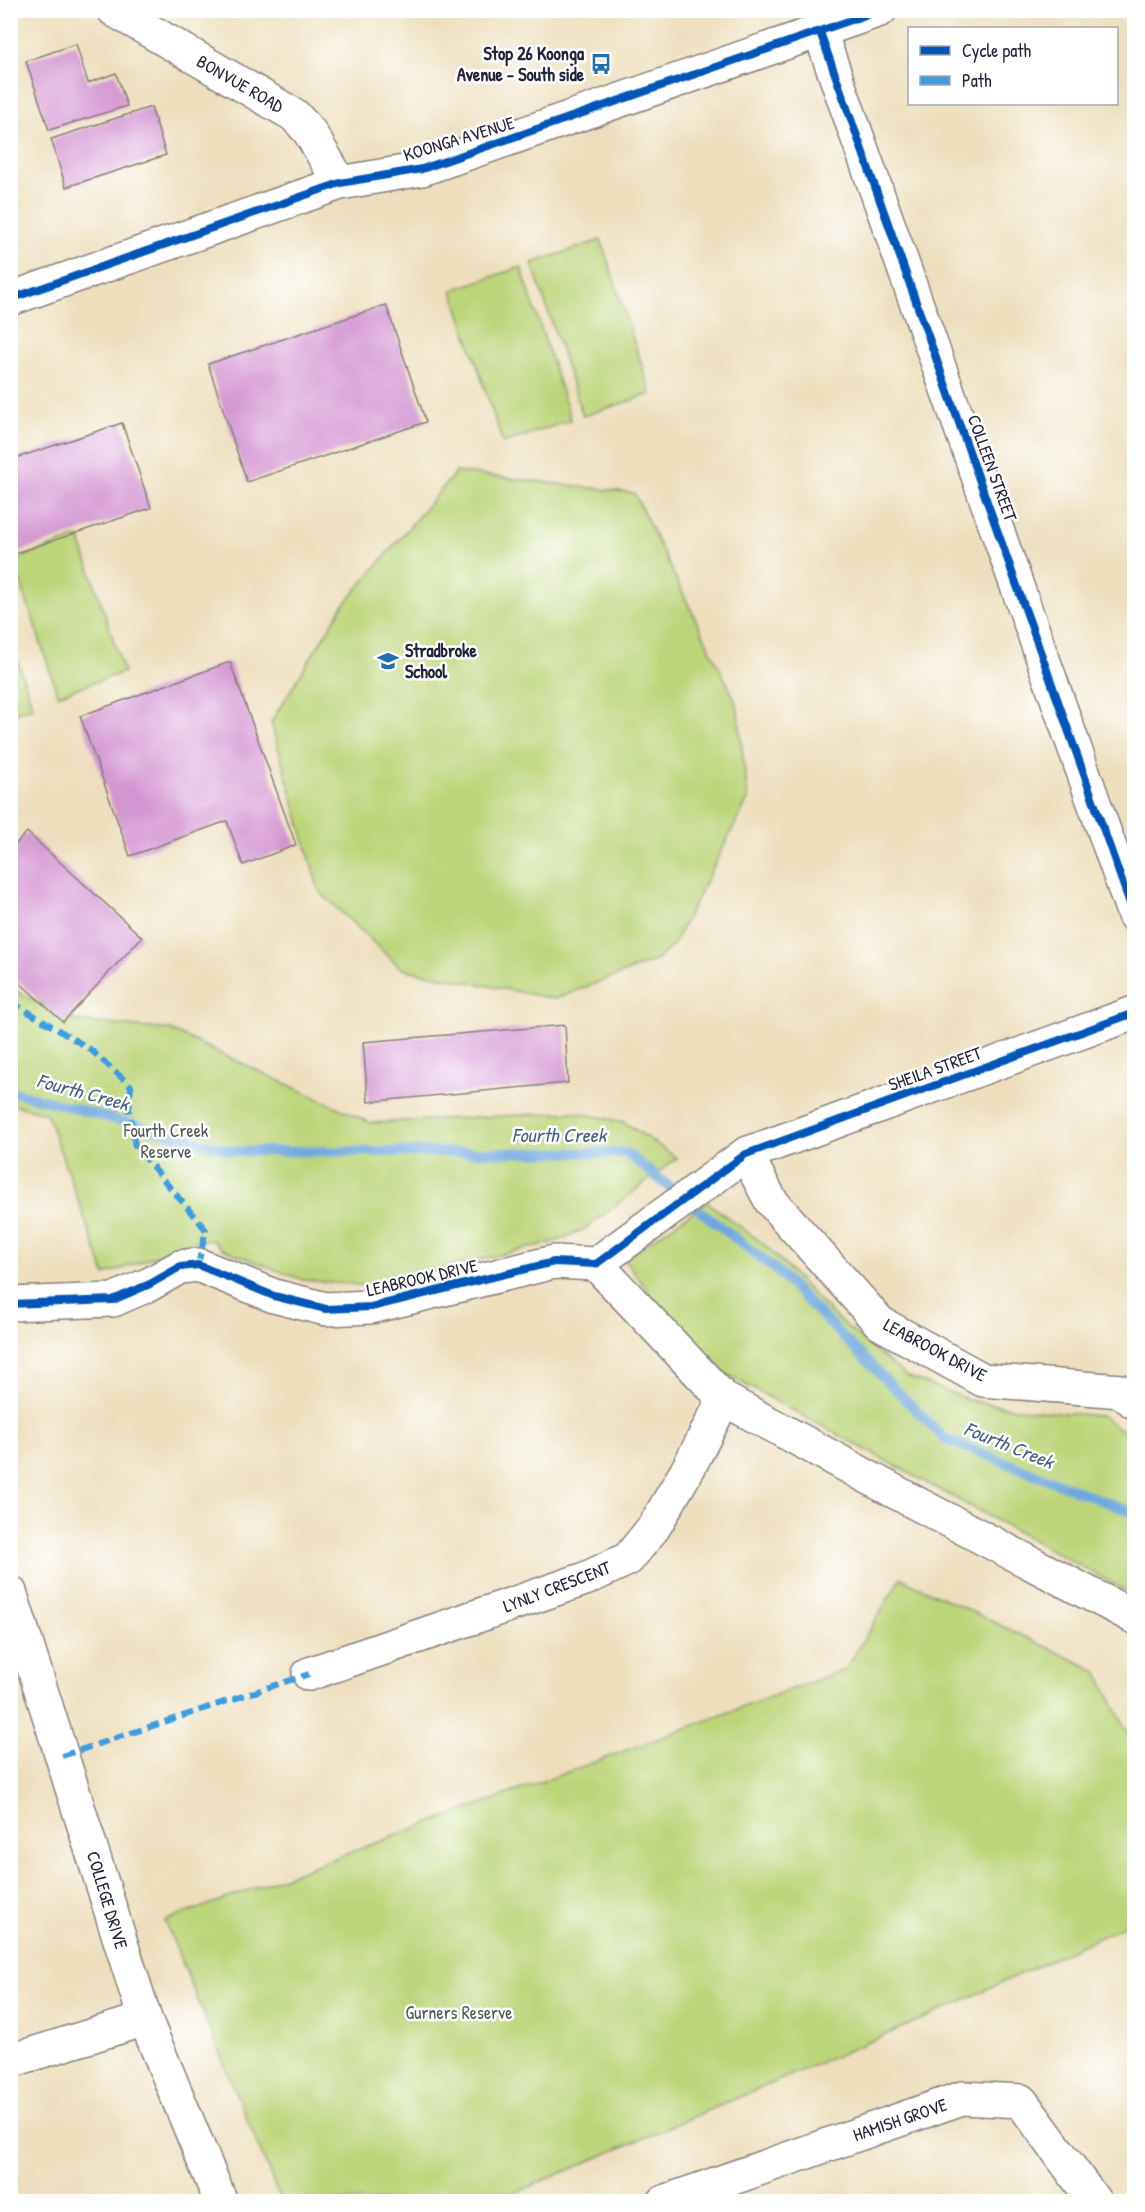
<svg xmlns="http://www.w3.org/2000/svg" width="1145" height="2212" font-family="'Patrick Hand',sans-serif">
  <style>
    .green { fill: #bdd579; stroke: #707c5a; stroke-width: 1.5 }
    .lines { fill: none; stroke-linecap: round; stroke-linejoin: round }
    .stream { stroke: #6ea8de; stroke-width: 10 }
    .building { fill: #d396d1 }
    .street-casing { stroke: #88807c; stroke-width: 36 }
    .street { stroke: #fff; stroke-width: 33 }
    .quiet { stroke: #3c9ce2; stroke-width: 6; stroke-dasharray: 12 6; stroke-linecap: butt }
    .cycleway-casing { stroke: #fff; stroke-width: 11 }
    .cycleway { stroke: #0057b8; stroke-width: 8 }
    .labels { text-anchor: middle; stroke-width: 5; stroke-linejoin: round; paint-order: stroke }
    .poi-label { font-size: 18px; font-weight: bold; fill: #22223b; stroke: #fff; text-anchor: end }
    .street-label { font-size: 18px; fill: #22223b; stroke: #fff }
    .park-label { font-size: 18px; fill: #50584e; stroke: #fff }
    .water-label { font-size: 20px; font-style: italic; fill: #445e84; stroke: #fff }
  </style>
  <rect width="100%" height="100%" fill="#fff"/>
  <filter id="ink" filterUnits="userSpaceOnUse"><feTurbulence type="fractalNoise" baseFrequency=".0167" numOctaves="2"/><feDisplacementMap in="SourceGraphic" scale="12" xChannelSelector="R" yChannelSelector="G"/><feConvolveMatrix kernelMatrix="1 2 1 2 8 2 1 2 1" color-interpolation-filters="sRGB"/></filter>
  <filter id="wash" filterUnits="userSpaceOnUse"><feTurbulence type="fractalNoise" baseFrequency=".008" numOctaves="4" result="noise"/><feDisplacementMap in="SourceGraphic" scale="24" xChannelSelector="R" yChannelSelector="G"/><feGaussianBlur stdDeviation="1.35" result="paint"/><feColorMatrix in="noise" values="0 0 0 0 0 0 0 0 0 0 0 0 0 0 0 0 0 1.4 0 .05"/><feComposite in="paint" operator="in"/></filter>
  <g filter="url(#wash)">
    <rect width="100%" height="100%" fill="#eddfbd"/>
    <g class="green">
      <path d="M601 240 651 394 583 416 532 263Z"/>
      <path d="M521 267 571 420 503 443 452 290Z"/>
      <path d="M456 472 634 493 737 704 748 799 673 945 657 960 555 999 402 969 319 891 271 722 342 607Z"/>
      <path d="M79 537 124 672 58 695 13 560Z"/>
      <path d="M10 641 33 707 11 714H10Z"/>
      <path d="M10 988 76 1021 170 1030 371 1123 574 1112 624 1122 677 1158 585 1229 554 1242 370 1286 303 1280 222 1249 214 1241 198 1240 105 1275 47 1114 11 1104Z"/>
      <path d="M707 1202 765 1245 834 1316 906 1376 972 1401 1027 1410 1102 1416 1134 1439V1595L726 1374 687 1343 624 1259Z"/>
      <path d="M901 1578 1097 1671 1134 1746V1921L927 2017 496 2201H281L165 1921 846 1669Z"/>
    </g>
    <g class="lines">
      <path class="stream" d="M10 1091 232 1151 626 1153 775 1269 945 1439 1134 1513"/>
    </g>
    <g id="blocks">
      <g class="building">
        <path d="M76 44 88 83 116 73 127 106 49 130 26 61Z"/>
        <path d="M151 107 166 155 66 187 51 139Z"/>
        <path d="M386 305 426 422 247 482 208 364Z"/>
        <path d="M122 423 151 508 10 555V460Z"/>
        <path d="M230 662 296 845 243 865 227 821 130 856 80 716Z"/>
        <path d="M27 832 142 937 63 1022 10 974V850Z"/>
        <path d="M565 1025 568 1083 368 1102 363 1042Z"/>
      </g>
    </g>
  </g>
  <g filter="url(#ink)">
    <use href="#blocks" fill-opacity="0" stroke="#88807c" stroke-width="1.5"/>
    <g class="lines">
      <defs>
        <g id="street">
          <path d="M114 10 294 115 309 131 340 183"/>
          <path d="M820 32 1134 915"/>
          <path d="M10 299 340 183 422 169 880 10"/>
          <path d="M746 1154 771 1201 880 1323 983 1380 1121 1391 1134 1402"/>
          <path d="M596 1264 724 1399 914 1502 1134 1617"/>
          <path d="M10 1304 113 1300 150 1284 180 1267 198 1265 274 1296 326 1309 371 1307 554 1262 596 1264 746 1154 1134 1013"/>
          <path d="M10 1592 145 2019 221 2202"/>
          <path d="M309 1674 585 1579 628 1559 654 1527 689 1467 724 1399"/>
          <path d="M10 2061 145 2019"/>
          <path d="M664 2202 962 2098 1021 2101 1095 2202"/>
        </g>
      </defs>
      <use href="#street" class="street-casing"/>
      <use href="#street" class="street"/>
      <g class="quiet">
        <path d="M10 1004 20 1007 90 1049 131 1086 129 1110 135 1146 206 1230 198 1265"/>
        <path d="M62 1756 309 1674"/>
      </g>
      <defs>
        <g id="cycleway">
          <path d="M820 32 1134 915"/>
          <path d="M10 299 340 183 422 169 880 10"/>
          <path d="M10 1304 113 1300 150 1284 180 1267 198 1265 274 1296 326 1309 371 1307 554 1262 596 1264 746 1154 1134 1013"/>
        </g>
      </defs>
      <use href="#cycleway" class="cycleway-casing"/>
      <use href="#cycleway" class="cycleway"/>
    </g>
  </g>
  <defs>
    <symbol id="bus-bare" viewBox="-9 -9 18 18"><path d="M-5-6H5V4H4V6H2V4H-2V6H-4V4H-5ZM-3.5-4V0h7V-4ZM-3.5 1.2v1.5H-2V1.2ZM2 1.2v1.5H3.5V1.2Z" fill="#1f6fb2" stroke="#fff" stroke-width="2.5" paint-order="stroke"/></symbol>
    <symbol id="school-bare" viewBox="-9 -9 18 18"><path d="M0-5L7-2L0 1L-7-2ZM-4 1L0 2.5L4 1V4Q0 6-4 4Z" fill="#1f6fb2" stroke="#fff" stroke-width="2.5" paint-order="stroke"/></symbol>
  </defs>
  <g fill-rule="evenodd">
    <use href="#bus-bare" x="586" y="49" width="30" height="30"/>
    <use href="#school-bare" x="373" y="646" width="30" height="30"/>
  </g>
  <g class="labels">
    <g class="poi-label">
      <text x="584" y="60">Stop 26 Koonga<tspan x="584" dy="21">Avenue - South side</tspan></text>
      <text x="405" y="657" text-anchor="start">Stradbroke<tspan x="405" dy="21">School</tspan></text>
    </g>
    <g class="street-label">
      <text transform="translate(240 84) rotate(30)" y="6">BONVUE ROAD</text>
      <text transform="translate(459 139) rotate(-17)" y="6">KOONGA AVENUE</text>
      <text transform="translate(992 468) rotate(70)" y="6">COLLEEN STREET</text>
      <text transform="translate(935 1069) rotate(-20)" y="6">SHEILA STREET</text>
      <text transform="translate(422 1278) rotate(-13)" y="6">LEABROOK DRIVE</text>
      <text transform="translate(935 1350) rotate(28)" y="6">LEABROOK DRIVE</text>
      <text transform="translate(557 1587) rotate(-21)" y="6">LYNLY CRESCENT</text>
      <text transform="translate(107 1900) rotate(73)" y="6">COLLEGE DRIVE</text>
      <text transform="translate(900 2120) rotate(-19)" y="6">HAMISH GROVE</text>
    </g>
    <g class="park-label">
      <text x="166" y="1137">Fourth Creek<tspan x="166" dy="21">Reserve</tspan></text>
      <text x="459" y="2019">Gurners Reserve</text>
    </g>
    <g class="water-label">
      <text transform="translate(83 1092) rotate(15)" y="7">Fourth Creek</text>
      <text x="559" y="1142">Fourth Creek</text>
      <text transform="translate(1009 1445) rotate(22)" y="7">Fourth Creek</text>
    </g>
  </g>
  <rect width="1145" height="2212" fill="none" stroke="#fff" stroke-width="36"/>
  <rect x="908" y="27" width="210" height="78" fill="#ffffff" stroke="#a7a7b1" stroke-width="1.5"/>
  <rect x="920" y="46" width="30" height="9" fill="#0057b8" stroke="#a7a7b1" stroke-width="1.5"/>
  <text x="962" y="57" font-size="18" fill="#22223b">Cycle path</text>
  <rect x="920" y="76" width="30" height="9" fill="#3c9ce2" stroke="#a7a7b1" stroke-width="1.5"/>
  <text x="962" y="87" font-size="18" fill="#22223b">Path</text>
</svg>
